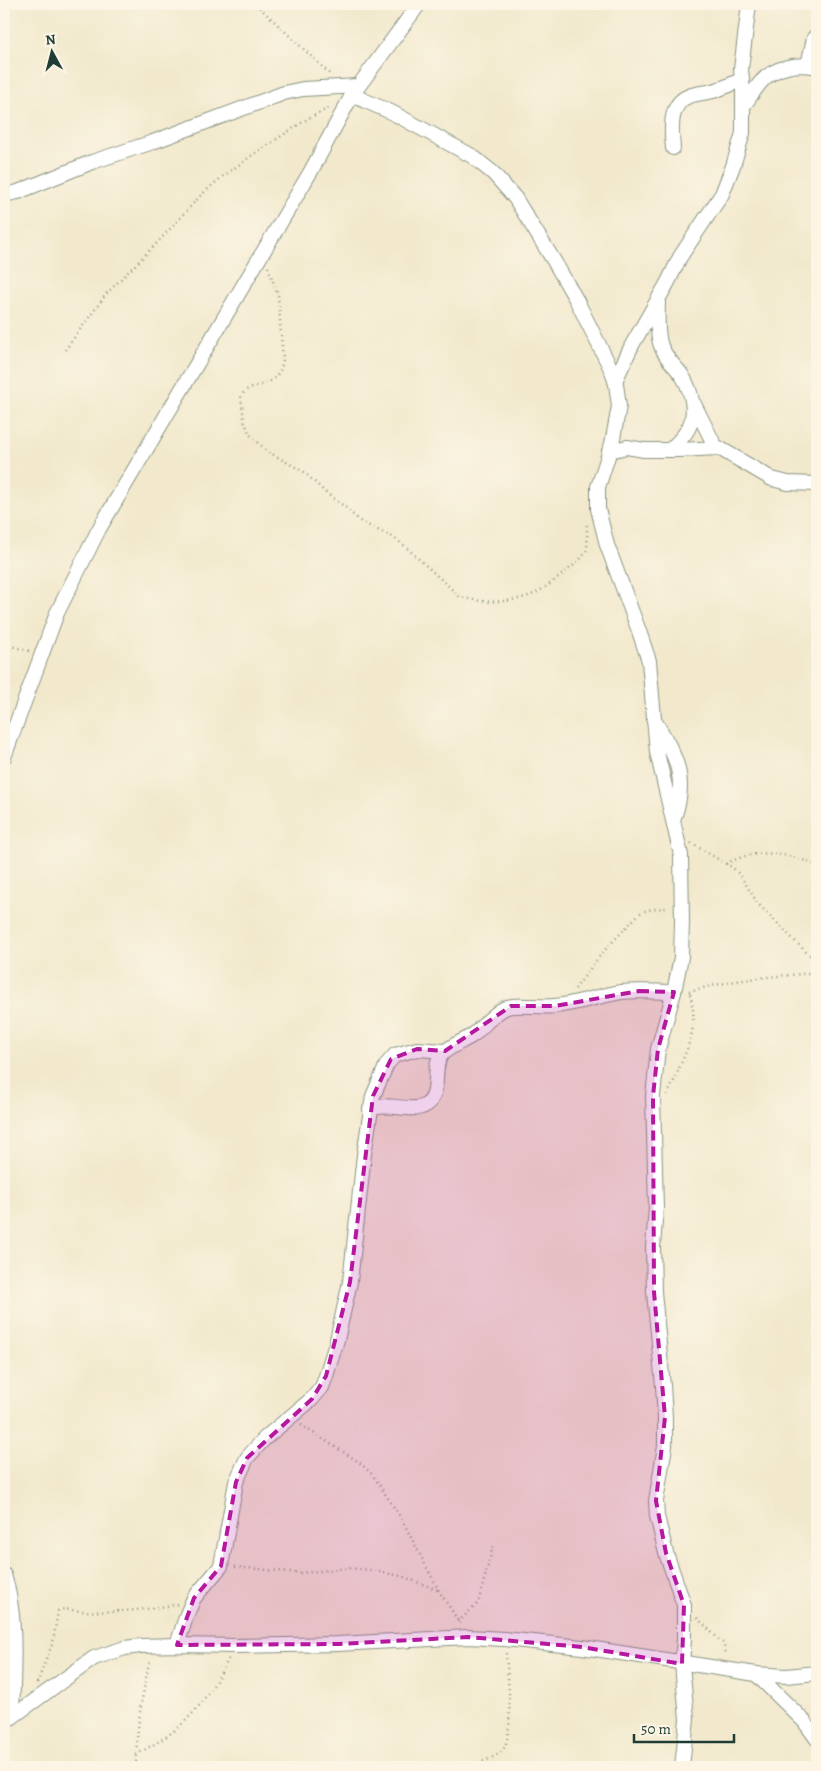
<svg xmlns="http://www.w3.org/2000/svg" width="821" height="1771" font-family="Alegreya,serif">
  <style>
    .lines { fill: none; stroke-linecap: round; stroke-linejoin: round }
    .minor-casing { stroke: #889380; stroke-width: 16 }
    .path { stroke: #889380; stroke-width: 2.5; stroke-dasharray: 1 4; stroke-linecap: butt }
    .minor { stroke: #fff; stroke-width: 14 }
    .marked { fill: #b5179e; fill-opacity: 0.2; stroke: #b5179e; stroke-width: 4; stroke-dasharray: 10 6; stroke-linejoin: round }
  </style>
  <rect width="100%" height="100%" fill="#fcf5e5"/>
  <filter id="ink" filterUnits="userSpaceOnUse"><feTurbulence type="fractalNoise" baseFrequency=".02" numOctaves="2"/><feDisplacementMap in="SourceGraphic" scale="10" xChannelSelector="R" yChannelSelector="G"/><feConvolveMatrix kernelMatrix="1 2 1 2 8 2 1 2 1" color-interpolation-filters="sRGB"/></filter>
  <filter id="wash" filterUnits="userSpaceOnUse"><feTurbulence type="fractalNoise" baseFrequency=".0096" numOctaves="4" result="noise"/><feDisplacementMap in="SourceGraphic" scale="20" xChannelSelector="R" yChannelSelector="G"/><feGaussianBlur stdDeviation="1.12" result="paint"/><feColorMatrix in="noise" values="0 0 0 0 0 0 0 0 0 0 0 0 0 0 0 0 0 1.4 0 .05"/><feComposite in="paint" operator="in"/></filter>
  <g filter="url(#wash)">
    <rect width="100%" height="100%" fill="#f2e9cd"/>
  </g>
  <g filter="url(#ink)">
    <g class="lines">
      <defs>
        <g id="minor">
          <path d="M808 65 814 38 817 35"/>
          <path d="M352 95 393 113 472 156 493 173 515 198 554 261 577 301 612 371 616 384 619 406 612 444 598 487V509L607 545 639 631 649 661 657 752 681 855 682 921 681 957 674 992 658 1049 653 1096 656 1207 653 1247 654 1292 663 1386 665 1417V1446L656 1501 657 1516 666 1553 684 1605V1639L682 1664 687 1719 682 1767"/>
          <path d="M744 105C750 97 755 89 761 82 775 66 798 63 817 67"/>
          <path d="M673 148C671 130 669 103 689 96 697 93 705 93 713 91 723 88 733 84 742 79"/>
          <path d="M4 195 18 192 92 162 150 143 284 93 303 89 358 86"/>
          <path d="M658 300C658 314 656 332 661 346 665 357 674 365 681 374 690 387 696 407 691 422 688 433 678 442 670 450"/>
          <path d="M615 381 632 345 668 282 680 257 722 194 733 166 743 133V90L741 69 749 4"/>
          <path d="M694 404 716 448"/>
          <path d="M609 451 627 447 644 450H678L719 448 772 479 788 483 817 484"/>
          <path d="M654 720C676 754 689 780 673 820"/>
          <path d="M4 757 57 613 99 529 311 171 352 95 419 4"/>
          <path d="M370 1109C387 1101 413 1114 426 1105 443 1094 430 1065 443 1053 452 1045 464 1041 473 1035 484 1026 492 1014 505 1008 514 1003 541 1008 554 1006 577 1004 598 996 621 992 639 990 657 992 674 992"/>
          <path d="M4 1575C18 1617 13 1673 12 1717"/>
          <path d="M177 1645 187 1614 194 1598 221 1566 236 1482 247 1458 265 1438 312 1399 322 1387 326 1376 337 1340 350 1282 364 1155 373 1096 387 1064 395 1055 417 1049 445 1051"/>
          <path d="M756 1674 804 1721 817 1739"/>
          <path d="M4 1721 12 1717 94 1658 125 1648 141 1646 177 1645 236 1646 338 1644 468 1637 504 1639 582 1647 756 1674 786 1676 817 1673"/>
        </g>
      </defs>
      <use href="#minor" class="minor-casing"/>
      <g class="path">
        <path d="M256 4 330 74"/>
        <path d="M268 267 278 295 283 360 281 369 275 378 269 382 246 390 241 396 244 420 250 435 267 451 304 472 326 493 344 506 361 522 393 537 406 547 459 596C479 604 511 603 531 595 543 590 554 581 564 573 571 567 582 560 586 551 589 543 586 532 587 524"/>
        <path d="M65 350 107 293 158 242 202 194 222 177 251 156 309 118 331 107"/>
        <path d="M4 644 29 651"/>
        <path d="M691 843 733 868 740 875 758 904 807 953 817 960"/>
        <path d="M726 864C756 847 786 853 817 865"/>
        <path d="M575 989 602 953 638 915C646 908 658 909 668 908"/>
        <path d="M689 992C730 979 774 976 817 973"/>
        <path d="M667 1095C672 1086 676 1076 680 1066 692 1039 698 1021 689 991"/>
        <path d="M301 1425 359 1462 372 1474 401 1518 439 1591 461 1625"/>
        <path d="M235 1567 301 1573 348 1568 370 1570 401 1576 438 1590"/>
        <path d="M697 1618 724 1644 725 1656"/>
        <path d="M458 1622 478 1603 494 1543"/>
        <path d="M37 1683 53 1642 58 1611C65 1607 73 1611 81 1611 113 1613 146 1610 178 1604"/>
        <path d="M136 1755C152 1745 168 1737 181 1725 202 1706 216 1682 229 1658"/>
        <path d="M136 1767C136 1729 142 1696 150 1659"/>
        <path d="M469 1767C479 1763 492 1759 501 1752 516 1738 507 1673 506 1653"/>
      </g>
      <use href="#minor" class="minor"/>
    </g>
  </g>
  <path class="marked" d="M639 991 674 992 658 1049 653 1096 654 1292 665 1417 656 1501 666 1553 684 1605 682 1664 582 1647 468 1637 338 1644 177 1645 194 1598 221 1566 236 1482 247 1458 312 1399 326 1376 350 1282 373 1096 391 1059 417 1049 445 1051 511 1006H555Z"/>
  <rect width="821" height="1771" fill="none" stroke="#fcf5e5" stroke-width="20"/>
  <g transform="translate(52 52) rotate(353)" stroke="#fcf5e5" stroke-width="4" paint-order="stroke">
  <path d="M0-4L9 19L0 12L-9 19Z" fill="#1f3d34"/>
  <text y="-8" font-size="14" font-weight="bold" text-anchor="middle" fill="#1f3d34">N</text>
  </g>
  <path d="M634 1734v8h100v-8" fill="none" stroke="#1f3d34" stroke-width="2.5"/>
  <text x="641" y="1734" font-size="15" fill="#1f3d34" stroke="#fcf5e5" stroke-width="4" paint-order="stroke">50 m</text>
</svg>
